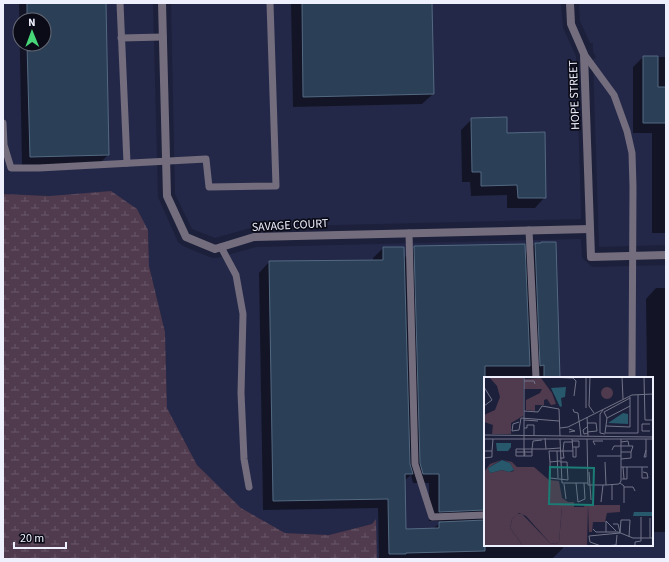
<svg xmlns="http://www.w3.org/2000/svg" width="669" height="562" font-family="'Source Sans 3',sans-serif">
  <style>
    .built { fill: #242848; fill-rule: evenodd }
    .wetland { fill: url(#wetland-marsh) }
    .shadow { fill: #0007; fill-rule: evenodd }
    .building { fill: #2b4057; stroke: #536982 }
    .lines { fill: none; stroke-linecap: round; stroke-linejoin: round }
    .service { stroke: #736d7e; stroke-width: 7 }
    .minor { stroke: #736d7e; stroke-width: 8 }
    .labels { text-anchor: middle; stroke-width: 3.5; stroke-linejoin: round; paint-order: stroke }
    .street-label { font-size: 12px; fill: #eef0fe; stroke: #0a0b16 }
    .inset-road { fill: none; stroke: #717388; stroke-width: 1 }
    .view { fill: #1a7c75; fill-opacity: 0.15; stroke: #1a7c75; stroke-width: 2 }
    .inset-edge { fill: none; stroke: #eef0fe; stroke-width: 2 }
  </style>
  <defs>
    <pattern id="wetland-marsh" width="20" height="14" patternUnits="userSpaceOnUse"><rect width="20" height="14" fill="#4f3a4e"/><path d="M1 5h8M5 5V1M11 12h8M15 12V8" fill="none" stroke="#695769"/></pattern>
  </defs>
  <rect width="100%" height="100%" fill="#1d203a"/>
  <g class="built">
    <path d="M3 3H153L158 197 178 242 183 246 212 258H217L256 247 581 239 582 258 592 267 666 265V559H377L375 520 372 524 329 535 285 533 241 508 197 465 167 408 165 332 149 266 148 230 50 196 3 194ZM20 20H44V44H20ZM485 378H652V545H485Z"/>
    <path d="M171 3H561L563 28 576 56 580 178 581 219 254 227 215 238 192 229 175 194Z"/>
    <path d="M579 3H666V245L599 247 593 59 596 58 593 51V43H590L580 21Z"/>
  </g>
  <path class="wetland" d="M111 191 137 209 148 230 149 266 165 332 167 408 197 465 241 508 285 533 329 535 372 524 376 519 377 559H3V194L50 196Z"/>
  <g class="shadow">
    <path d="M19 3H105L108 155 100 163 22 165ZM20 20H44V44H20Z"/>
    <path d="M291 3H431L433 94 422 104 293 107Z"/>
    <path d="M643 57H666V233H652V133H633V67Z"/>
    <path d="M472 119 506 134 545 197 535 208H507V195L471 196 470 182H462L461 130Z"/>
    <path d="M535 244 559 378H485V545H563V548L553 558 379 559 378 508 263 510 259 273 269 262 373 261V258L383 248 404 258 415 247 524 255ZM411 475 413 483H429V521H442L433 529 405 530 404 481Z"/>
    <path d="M656 288H666V532H652V378H647L646 299Z"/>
  </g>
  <g class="building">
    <path d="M27 3H106L109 155 30 157 27 44H44V20H27Z"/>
    <path d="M302 3H432L434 94 303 97Z"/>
    <path d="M643 56H658V87H666V123H643Z"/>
    <path d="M507 117V133L545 132 546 198H518L517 185 481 186V172H472L471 118Z"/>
    <path d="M541 242H556L560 378H544V365L540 366 535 243H541Z"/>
    <path d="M525 244 530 366H485V510L439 512V474H423L420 463 414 246Z"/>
    <path d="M383 247H404L410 464 413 474H405L406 529 439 528V522L485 520V551L406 553V554H389L388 499 273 501 269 261 383 260Z"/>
  </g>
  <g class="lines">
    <g class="service">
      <path d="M120 3 127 163"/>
      <path d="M121 38 163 37"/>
      <path d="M584 54 614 95 627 131 632 153 633 187 632 378"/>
      <path d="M3 123 4 145 11 168H39L206 159 209 187 276 186 270 3"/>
      <path d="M529 230 536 378"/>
      <path d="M409 233 415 464 432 517 485 515"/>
      <path d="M221 247 236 275 243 314 241 393 244 459 249 487"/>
    </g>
    <g class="minor">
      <path d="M162 3 167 196 186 237 215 249 254 237 590 229"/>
      <path d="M570 3 571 24 584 54 591 257 666 255"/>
    </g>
  </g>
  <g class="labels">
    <g class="street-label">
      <text transform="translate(574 95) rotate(-92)" y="4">HOPE STREET</text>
      <text transform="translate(290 225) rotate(-3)" y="4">SAVAGE COURT</text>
    </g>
  </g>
  <g transform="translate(484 377)">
    <rect width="169" height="169" fill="#1d203a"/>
    <path d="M57 1 68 16 72 27 67 28 63 22 60 23V28H51V34L42 33V23L56 16 58 12H40V2ZM101 128H104L103 169H39L26 151 28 142 33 137H38L66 166 72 167 75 165 78 130H100Z" fill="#4f3a4e"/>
    <path d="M5 0H39V39L27 46V57H8L9 48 0 45V38L11 33 16 20 13 9ZM117 16a6 6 0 1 1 12 0a6 6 0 1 1-12 0ZM17 83 4 91 6 96 18 93 25 95 30 94 26 86 20 83 28 85 33 90H50L65 103 75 104 78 121 84 125H90V130H78L75 165 72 167 66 166 42 139 35 136 28 142 26 151 39 169H0V95L6 87ZM104 128H136V135L123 136 121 145H109L108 155H105Z" fill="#4f3a4e"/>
    <path d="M82 10 81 20 77 21 78 29 76 30 67 11ZM139 36 144 37V47L124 46ZM12 66H27V70L24 74H13ZM18 83 26 86 30 93 25 95 18 93 6 96 4 91ZM150 135H169V139H149Z" fill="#27586b"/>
    <path class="inset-road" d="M40 0V72H62L61 61M60 0 89 1 92 4 90 19M102 0V31M106 0 105 29 110 36M138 0 139 22M160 0 161 43H169M40 4H50L51 7M0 10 8 23 0 29M146 21 120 35 123 41 121 56H154V18M89 32 90 35 94 36 97 59M119 33 116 37V56L121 57M40 34 54 35 58 29 75 32 76 59M103 40 104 59M123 41 146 29M40 43 54 44M35 45 29 47 28 54 35 53 37 41 75 44M103 46H112L113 54 103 55M166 47H158V54H166M122 49 146 50V20M103 50 99 53 100 57 104 56M40 51H43V48H50V58M76 51 84 50 148 18 169 17M85 52 91 54 85 55M0 58 169 60M0 62H169M76 62 78 106H104M88 62 89 74H79L80 65H89M103 62 104 108H122L135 107 137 104V62M162 62V80H160L162 73M88 64H95V70H89M137 65 144 64 145 69M111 68 109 64H119M40 72H32V79H48V72M40 72 41 78 40 79ZM48 72 49 64 58 63M62 72 76 71M128 73 130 69H149L147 75M0 74H8V80L0 81M8 74 9 62M73 74 74 101M89 74V80H92V70M32 75H48M137 75H147V81L137 82M113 79H137M76 81H80L79 74H65L66 85 76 84M66 85V101L84 103 83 85H76M121 85 122 108M137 90H164M139 90 140 102M158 90V101H164L163 96 159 95M105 95 107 123M138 102H143V90M92 106 94 125 101 122 100 106M136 106 140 109V126M80 107 82 122M140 110H149L151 114M128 123V107M117 125 119 108M166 141V161M129 147H134L136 155M109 152 112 155H134L149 161H169M122 155V144L132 154M136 156 137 143H146L145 160M117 169 106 165 105 159 136 156M120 169 132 168 133 158M151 169V165L157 164V140"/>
    <path class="view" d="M66 90 110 91 109 128 65 127Z"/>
    <rect width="169" height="169" class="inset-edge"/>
  </g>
  <rect width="669" height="562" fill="none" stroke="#eef0fe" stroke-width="8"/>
  <g transform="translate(32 32) rotate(359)"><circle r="19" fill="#0a0b16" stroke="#656773"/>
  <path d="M0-3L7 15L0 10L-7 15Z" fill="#48d778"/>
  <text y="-6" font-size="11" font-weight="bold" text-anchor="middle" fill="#eef0fe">N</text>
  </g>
  <path d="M14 542v6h52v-6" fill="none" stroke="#eef0fe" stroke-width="2"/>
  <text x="20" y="542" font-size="12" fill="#eef0fe" stroke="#0a0b16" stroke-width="3" paint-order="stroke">20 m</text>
</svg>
